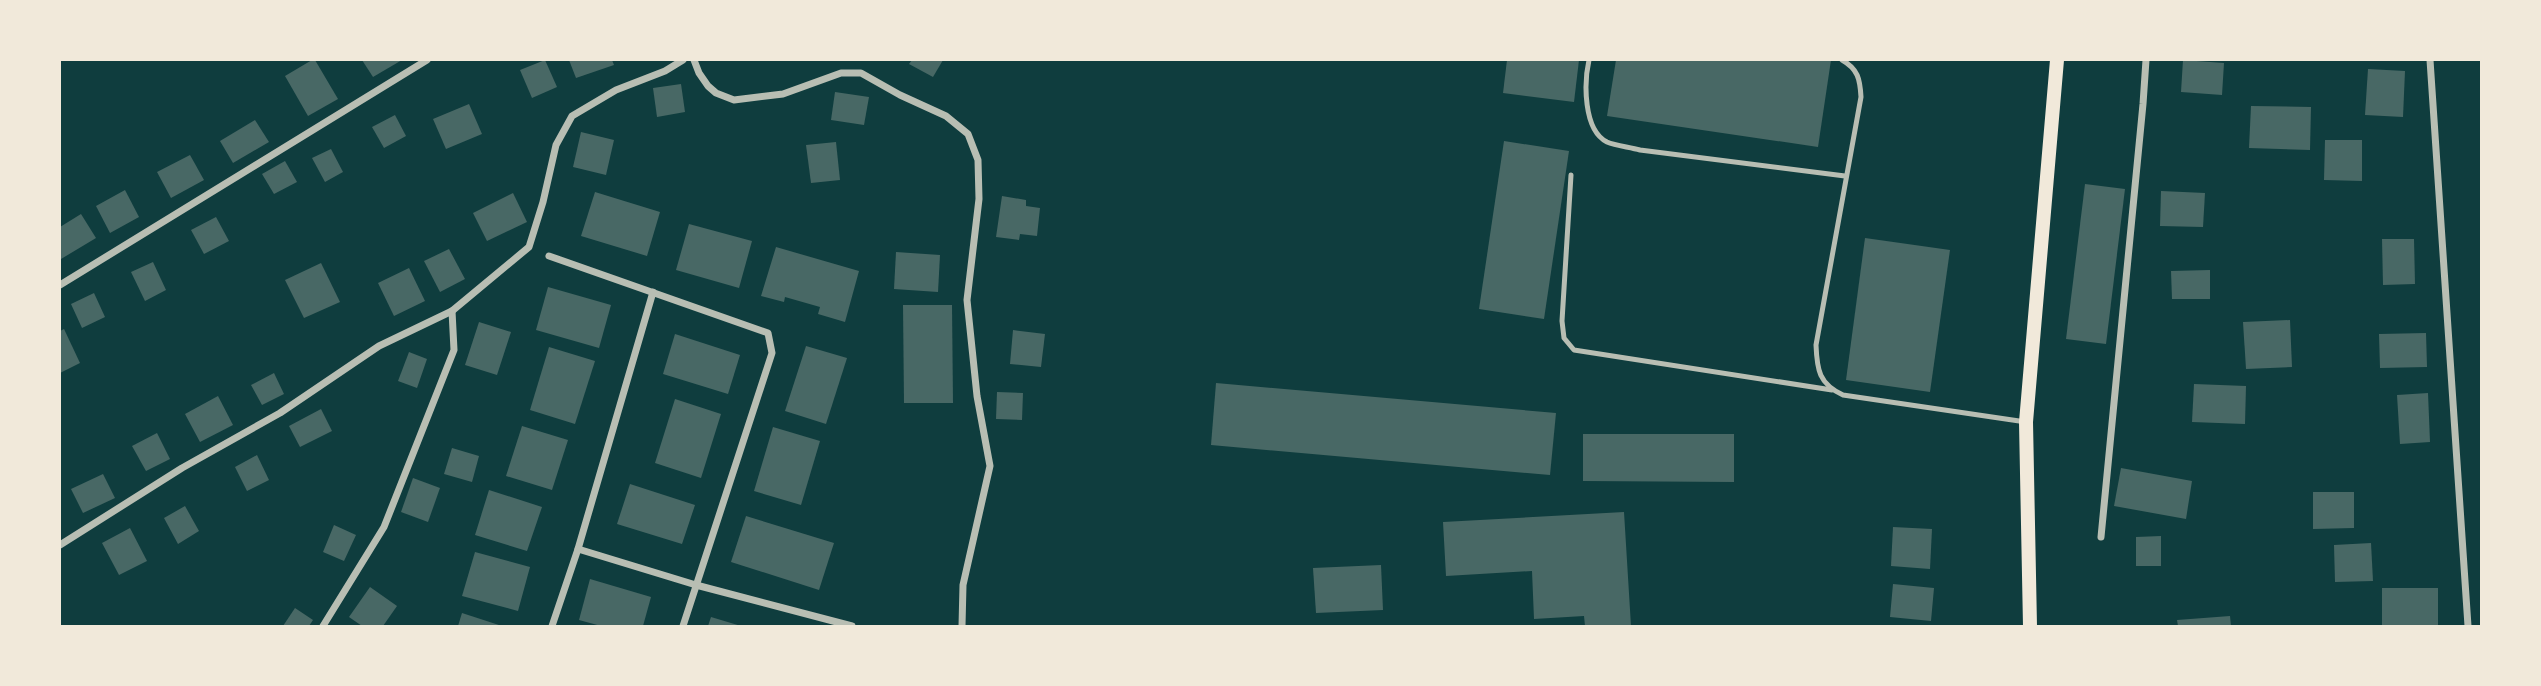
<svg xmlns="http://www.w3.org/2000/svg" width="2541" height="686" font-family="Roboto,sans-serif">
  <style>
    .building { fill: #486865 }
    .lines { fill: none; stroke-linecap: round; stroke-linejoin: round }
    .service { stroke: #b8beb3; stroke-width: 5 }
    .minor { stroke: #b8beb3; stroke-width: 7 }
    .secondary { stroke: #f1e9da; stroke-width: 14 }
  </style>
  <rect width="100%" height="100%" fill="#0f3d3e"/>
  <g class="building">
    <path d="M312 60H315L338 99 308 116 285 76Z"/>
    <path d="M362 60H402L373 77Z"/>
    <path d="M545 60 557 87 532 98 520 70Z"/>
    <path d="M569 60H612L614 65 576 78Z"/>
    <path d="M912 60H943L933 77 909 64Z"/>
    <path d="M1507 60H1579L1574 102 1503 93Z"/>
    <path d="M1616 60H1831L1818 147 1607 116Z"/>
    <path d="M2183 60 2224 63 2222 95 2181 92Z"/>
    <path d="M2368 69 2405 71 2403 117 2365 115Z"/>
    <path d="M681 84 685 112 657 117 653 88Z"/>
    <path d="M835 92 869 97 864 125 831 120Z"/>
    <path d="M469 104 482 134 446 149 433 119Z"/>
    <path d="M2251 106 2311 107 2310 150 2249 148Z"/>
    <path d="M395 115 406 136 384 148 372 127Z"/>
    <path d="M255 120 269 142 233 163 220 141Z"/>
    <path d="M581 132 614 140 606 175 573 167Z"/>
    <path d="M2325 140H2362V181L2324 180Z"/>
    <path d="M1504 141 1569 151 1544 319 1479 309Z"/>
    <path d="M836 142 840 180 811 183 806 145Z"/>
    <path d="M331 149 343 172 325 182 312 158Z"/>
    <path d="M190 155 204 180 171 198 157 172Z"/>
    <path d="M285 161 297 182 274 194 262 174Z"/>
    <path d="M2085 184 2125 189 2106 344 2066 339Z"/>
    <path d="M125 190 139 217 110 233 96 206Z"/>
    <path d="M2161 191 2205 193 2203 227 2160 226Z"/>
    <path d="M595 192 660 212 647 256 581 236Z"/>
    <path d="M513 193 527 222 487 241 473 213Z"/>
    <path d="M1002 196 1026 200V206L1040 208 1037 236 1020 234 1019 240 996 237Z"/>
    <path d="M81 214 96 238 61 259 60 227Z"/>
    <path d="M216 217 229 241 204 254 191 230Z"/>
    <path d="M689 224 752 241 739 288 676 270Z"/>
    <path d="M1865 238 1950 250 1930 392 1846 380Z"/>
    <path d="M2382 239H2414L2415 284 2383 285Z"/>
    <path d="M776 247 859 271 845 322 818 314 820 307 785 297 784 302 761 296Z"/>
    <path d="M449 249 465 279 440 292 424 261Z"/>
    <path d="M896 252 940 255 938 292 894 289Z"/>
    <path d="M153 262 166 290 145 301 131 272Z"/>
    <path d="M321 263 340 302 304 318 285 280Z"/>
    <path d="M409 268 425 301 394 316 378 283Z"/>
    <path d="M2210 270V299H2172L2171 271Z"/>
    <path d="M548 287 611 305 599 348 536 330Z"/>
    <path d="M94 293 105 317 82 328 71 304Z"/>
    <path d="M903 305H952L953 403H904Z"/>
    <path d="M2290 320 2292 367 2246 369 2243 322Z"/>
    <path d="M479 322 511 332 497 375 465 365Z"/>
    <path d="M64 329 80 363 60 373V331Z"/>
    <path d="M1013 330 1045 334 1041 367 1010 364Z"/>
    <path d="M2426 333 2427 367 2380 368 2379 334Z"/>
    <path d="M675 334 740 355 728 394 663 374Z"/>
    <path d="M806 346 847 358 826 424 785 411Z"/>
    <path d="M549 347 595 361 575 424 530 410Z"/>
    <path d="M409 352 427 359 417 388 398 381Z"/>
    <path d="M274 373 284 394 262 405 251 385Z"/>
    <path d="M1216 383 1556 413 1550 475 1211 445Z"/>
    <path d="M2194 384 2246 386 2245 424 2192 422Z"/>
    <path d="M997 392 1023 393 1022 420 996 419Z"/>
    <path d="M2428 393 2430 442 2400 444 2397 395Z"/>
    <path d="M218 396 233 425 200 442 185 414Z"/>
    <path d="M675 399 721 414 701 478 655 463Z"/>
    <path d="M321 409 332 431 300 447 289 426Z"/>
    <path d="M522 426 568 440 552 490 506 476Z"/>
    <path d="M773 427 820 441 801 505 754 491Z"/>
    <path d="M157 433 170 459 146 471 132 446Z"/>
    <path d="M1583 434H1734V482L1583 481Z"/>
    <path d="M452 448 479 456 472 482 444 474Z"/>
    <path d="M257 455 269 480 247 491 235 467Z"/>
    <path d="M2121 468 2192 481 2186 519 2114 506Z"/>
    <path d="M103 474 115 498 83 513 71 489Z"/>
    <path d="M413 478 440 488 428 522 401 512Z"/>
    <path d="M630 484 695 505 682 544 617 524Z"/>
    <path d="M489 490 542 507 527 551 475 535Z"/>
    <path d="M2313 492H2354V528L2313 529Z"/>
    <path d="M185 506 199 531 178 544 164 518Z"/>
    <path d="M1624 512 1631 626H1585L1584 616 1534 619 1532 571 1446 576 1443 522Z"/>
    <path d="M746 516 834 543 819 590 731 562Z"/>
    <path d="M334 525 356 535 344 561 323 552Z"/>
    <path d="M1893 527 1932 529 1930 569 1891 566Z"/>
    <path d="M130 528 147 561 119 575 102 543Z"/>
    <path d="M2161 536V566H2136V537Z"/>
    <path d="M2371 543 2373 581 2335 582 2334 545Z"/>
    <path d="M475 552 530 567 518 611 462 596Z"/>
    <path d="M1381 565 1383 610 1316 613 1313 568Z"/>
    <path d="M590 579 651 597 643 626H601L579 620Z"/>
    <path d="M1893 584 1934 588 1931 621 1890 617Z"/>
    <path d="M370 587 397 606 383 626H362L349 617Z"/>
    <rect x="2382" y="588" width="56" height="38"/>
    <path d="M295 608 313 620 309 626H283Z"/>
    <path d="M462 613 502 626H458Z"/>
    <path d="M2230 616 2231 626H2178L2177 620Z"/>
    <path d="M711 617 741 626H708Z"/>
  </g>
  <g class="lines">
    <g class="service">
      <path d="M1589 60C1584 82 1583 130 1607 142 1616 146 1630 147 1640 150L1845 176"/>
      <path d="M1842 60C1858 69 1860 79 1861 97L1816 345C1817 370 1819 384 1843 395L2026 422"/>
      <path d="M1571 175 1562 321 1564 338 1574 350 1832 390"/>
    </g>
    <g class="minor">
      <path d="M694 60 699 73 708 86 716 93 734 100 783 94 841 73H861L900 95 946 116 968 134 978 160 979 199 967 300 977 396 990 466 963 585 962 626"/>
      <path d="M2430 60 2468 626"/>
      <path d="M549 256 768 333 772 353 683 626"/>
      <path d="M60 285 427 60"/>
      <path d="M2101 537 2143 104 2146 60"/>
      <path d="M60 545 182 468 280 413 379 346 452 311 529 247 543 202 556 145 572 116 616 90 665 71 683 60"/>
      <path d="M578 549 696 585 852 626"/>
      <path d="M323 626 384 527 454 350 452 311"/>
      <path d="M552 626 578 549 653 292"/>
    </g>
    <path class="secondary" d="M2030 626 2026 422 2057 60"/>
  </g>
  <rect width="2541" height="686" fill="none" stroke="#f1e9da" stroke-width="122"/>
</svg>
